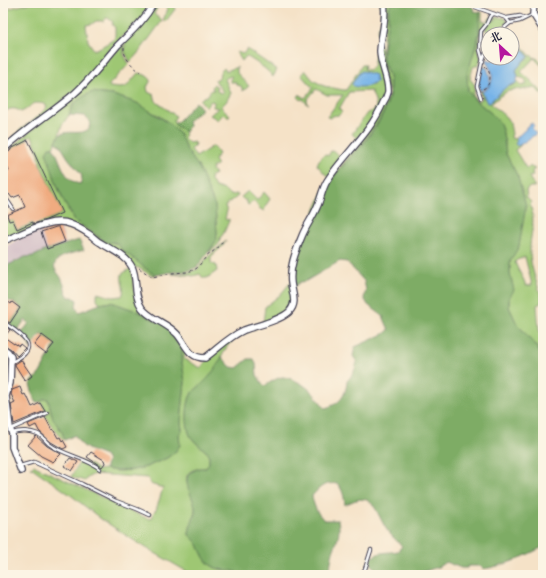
<svg xmlns="http://www.w3.org/2000/svg" width="546" height="578" font-family="'Gentium Book Plus','Noto Serif SC',serif">
  <style>
    .industrial { fill: #d2bdc6 }
    .green { fill: #9ec773; stroke: #607457; fill-rule: evenodd }
    .forest { fill: #7eac65; stroke: #506750 }
    .water { fill: #76b3e8; stroke: #4c6a92 }
    .building { fill: #f0ab80 }
    .lines { fill: none; stroke-linecap: round; stroke-linejoin: round }
    .service-casing { stroke: #423f50; stroke-width: 4.5 }
    .minor-casing { stroke: #423f50; stroke-width: 8 }
    .path { stroke: #423f50; stroke-width: 1; stroke-dasharray: 3 3; stroke-linecap: butt }
    .service { stroke: #fff; stroke-width: 2.5 }
    .minor { stroke: #fff; stroke-width: 5.5 }
  </style>
  <rect width="100%" height="100%" fill="#fcf5e5"/>
  <filter id="ink" filterUnits="userSpaceOnUse"><feTurbulence type="fractalNoise" baseFrequency=".025" numOctaves="2"/><feDisplacementMap in="SourceGraphic" scale="8" xChannelSelector="R" yChannelSelector="G"/><feConvolveMatrix kernelMatrix="1 2 1 2 8 2 1 2 1" color-interpolation-filters="sRGB"/></filter>
  <filter id="wash" filterUnits="userSpaceOnUse"><feTurbulence type="fractalNoise" baseFrequency=".012" numOctaves="4" result="noise"/><feDisplacementMap in="SourceGraphic" scale="16" xChannelSelector="R" yChannelSelector="G"/><feGaussianBlur stdDeviation="0.9" result="paint"/><feColorMatrix in="noise" values="0 0 0 0 0 0 0 0 0 0 0 0 0 0 0 0 0 1.4 0 .05"/><feComposite in="paint" operator="in"/></filter>
  <g filter="url(#wash)">
    <rect width="100%" height="100%" fill="#f5e2c7"/>
    <path class="industrial" d="M60 225 66 244 4 267 3 248 38 228 44 226Z"/>
    <g class="green">
      <path d="M30 3H115L119 4 151 3 142 18 114 45 94 71 71 94 7 144 8 142 20 130 34 120 47 107 45 104C27 101 35 106 21 112 15 107 9 108 3 113V10ZM106 18H108L113 22 112 24 115 28V38C112 41 98 49 94 50L88 41 86 25 92 24 96 21H104Z"/>
      <path d="M156 3H177L174 6 176 8 166 21 163 20 168 9 164 5 159 4 154 14 162 21 140 51 130 62 125 52V42L142 25Z"/>
      <path d="M380 3H383L385 14 379 42 386 82V93L379 111 328 177 317 165 319 160 325 154 328 156 331 151 335 152 340 156C346 154 353 143 357 138L352 134 367 113 372 111 376 107C376 101 373 96 371 91L349 92 339 109 342 112 339 115 332 116 330 118 327 117 343 95H327L316 89 307 100 308 105 303 99 301 100 298 97 300 94 301 96 305 98 314 87 311 86 301 75 305 70 313 80 324 86 343 90H346L362 65H365L364 69 369 70 373 66 378 34 377 31 382 19ZM365 71 376 80 373 85 364 86 352 84Z"/>
      <path d="M386 3H391L388 9V21L383 51V60L385 69 389 75 390 85V94L386 106 381 117 363 143 341 168 328 185 320 208 307 231 297 257 294 282V287L292 282 295 258 327 183 362 140 389 94 381 60Z"/>
      <path d="M480 12H482V21H486V23C479 33 477 48 481 59L478 65 473 67 470 79 475 85 474 88 476 90 474 91 473 95 477 101 482 99 480 92 482 91 484 98 489 103 506 87 514 85 518 81 521 86 527 84 525 79 518 77 516 70 523 61 529 57 528 55 512 38V36L530 55 538 59 541 63H543L542 66 534 58 521 72C529 78 537 87 543 93H540L535 87 521 90 515 89 510 91H508L500 96 491 104 506 117 510 123 512 134 511 136 512 139 515 138 518 145 521 144V145L515 150 526 168H528L529 166 535 169 532 171 533 176 529 177 535 187H530L526 190 527 198 531 202 530 204C537 222 529 235 530 253 531 269 537 283 542 298L541 303 537 305 539 330 543 337V359L535 344 517 324 509 307V298L512 282 510 274V262L519 246 523 219 518 177 506 154 503 133 492 114 475 100 468 91 467 76 479 34ZM525 257 532 285 526 286C524 278 518 271 515 262L517 260Z"/>
      <path d="M493 16 496 17 494 19V20H496L497 17 505 18 508 22 496 34H493L494 30H491L489 33 486 31C485 26 488 18 493 16Z"/>
      <path d="M123 44 124 55 129 64 109 85 110 87 120 88 126 87 138 73C143 74 147 75 151 80L147 87 148 92 154 95 156 101 158 103 176 116 173 121C176 128 188 129 184 138L189 143 194 142 195 143 194 147 191 149 196 157 213 146 219 154 214 160 217 165 212 168V170L215 174 211 176V180L215 187 225 190 230 195 237 194 238 196 225 206 227 211 225 219 226 220 229 219V221C226 227 225 233 220 238 221 245 213 249 209 253L216 241 217 233 215 206 198 166 188 152 179 133 169 123 158 115 145 109 137 103 113 95 102 94 93 92 85 96 73 104 69 115 62 125 59 135 53 147H49C49 165 57 188 65 204 68 210 71 213 73 220L95 234 101 240 118 244C122 252 128 254 134 259 142 265 147 271 156 275L155 276 150 275 139 268 133 267 112 248 60 221 3 240V208L9 222 13 220 17 230 33 223 34 226 62 213 40 164 39 154 32 136 27 138V140L3 154 47 117Z"/>
      <path d="M247 49 277 70 273 77C269 70 254 61 246 56L242 61 237 53V52L243 54Z"/>
      <path d="M237 67V73L249 86 243 91 241 86 237 85 234 81 232 83 230 79 232 77 231 76 226 78 225 79 231 93 226 102 221 107 230 115 228 117 223 114 218 120 210 115 218 108 213 107 214 102 211 101 206 107 200 100 202 98C210 94 206 98 211 90H214L212 87 214 84 217 87V91L221 93 223 92 215 80 219 78 220 72 224 68 226 71Z"/>
      <path d="M248 191 257 200 258 199 264 192 270 199 266 205 264 211 259 208 254 201 248 205 246 200H244L241 197Z"/>
      <path d="M226 241C222 249 215 251 211 258V263L216 265 217 271 207 278H203L200 274 193 276 189 275H182L172 274 187 273 198 269 207 258Z"/>
      <path d="M131 268 136 299 142 310 168 327 178 337 186 351 184 359 201 368C216 345 231 336 257 328 246 333 231 338 225 350 221 357 219 366 214 372 211 376 207 380 203 383 200 387 195 389 192 393 186 401 186 426 190 435 194 443 203 448 209 454V463L206 468C170 469 195 492 195 510 194 519 189 526 189 535 192 538 198 543 200 547 203 556 205 562 214 567 221 571 229 569 236 572L237 575H193L141 545 101 519 72 496 31 467 34 465 37 467 146 518 151 519 153 516V513L156 510 163 488 150 484 148 478 94 474 87 478 85 481 71 477 80 461 91 465 98 470 105 469 118 471 133 470 146 467 167 458 175 452 180 445 179 435 182 430 181 422 185 382 182 363V350L179 342 163 324 154 321 142 313 111 302 100 304 97 299V293L113 297 122 296C126 289 120 282 122 274Z"/>
      <path d="M290 283 292 306 281 316 263 322 265 307 280 295Z"/>
      <path d="M43 399H48L53 419 62 432 65 440 62 439 49 422 45 415 49 412H46L41 402Z"/>
    </g>
    <g class="forest">
      <path d="M391 3H471L470 6 474 8V11L480 12 479 34 467 76 468 91 475 100 492 114 500 123 503 133 506 154 518 177 526 206 519 246 510 262V274L514 290 509 298V307L517 324 535 344 543 359V547C523 557 505 566 483 569L481 566H468L467 568H461L446 562 438 567 413 575H381L372 565 370 560C375 551 389 553 398 551L402 546C397 541 391 536 387 530 375 512 374 488 345 505 344 496 343 491 338 484 325 482 321 486 312 496 314 506 316 512 324 520H338C341 532 337 541 333 552 331 559 330 568 329 575H237L236 572C229 569 221 571 214 567 205 562 203 556 199 547 198 543 192 538 189 535 189 526 195 519 195 510 195 497 182 486 189 473L199 468H206L209 463V454C203 448 196 444 191 437 185 429 186 403 191 395 194 389 200 387 204 382 212 375 216 366 222 357L231 367 237 368 248 359H254L256 364 257 375 264 386C270 383 276 378 282 377 285 377 288 378 291 379 308 385 314 394 325 408 340 404 346 396 347 381 353 375 355 370 357 362L353 356 355 347 384 334 389 330 383 316 368 305 364 298 366 290 364 281 347 262 340 261 306 281 300 282 294 287C292 270 300 247 307 231 310 223 317 216 320 207 323 200 324 191 328 184 338 169 353 157 364 143 370 135 376 126 381 118 388 105 392 91 389 77 388 71 384 66 383 60 382 46 386 34 388 21 389 14 388 9 391 3Z"/>
      <path d="M93 92 102 94 113 95 137 103 169 123 179 133 188 152 198 166 215 206 217 233 216 241 201 262 197 267 187 271 172 272 156 275C147 271 142 265 134 259 128 254 122 252 118 244L114 242 107 243 95 234 73 220 71 213 65 204 57 185 46 152 49 147H53C61 159 63 181 80 184L82 179 81 174 68 158 60 145 56 143 59 135C70 129 79 136 89 129L90 122 85 116 69 115C73 101 81 97 93 92Z"/>
      <path d="M196 102 202 109 188 121 189 126 185 132 174 124C180 121 189 108 196 102Z"/>
      <path d="M79 240 84 250C75 253 51 256 55 269 57 273 61 276 62 280 65 286 65 292 69 297H73L77 300 76 307 79 312 100 304 111 302 142 313 148 317 163 324 179 342 182 350V363L185 382 181 422 182 430 179 435 180 445 175 452 167 458 146 467 133 470 118 471 105 469 108 461 105 456C92 451 80 448 75 435L65 440 62 432 53 419 48 399H43L41 402H35L30 384 40 373 55 345 41 334 30 348 28 341 21 334 29 323 25 320 17 331 9 325 21 308 12 301 11 302 3 297V265L4 267 25 257 34 256 46 250Z"/>
    </g>
    <g class="water">
      <path d="M512 38 529 57 524 60 516 70 518 77 516 83 506 87 489 103H487L482 92 488 88 492 80V72L486 61 488 59 492 61 494 58 498 61 502 58H512Z"/>
      <path d="M482 66 487 68C489 72 491 80 489 85 487 88 482 89 480 91L478 86Z"/>
      <path d="M362 71 375 75V79L377 81C372 87 360 88 353 86L352 84 359 73Z"/>
      <path d="M532 123 534 126 532 128 536 134 518 146 515 144 517 141 516 138C520 135 522 132 526 129V127Z"/>
    </g>
    <g id="blocks">
      <g class="building">
        <path d="M28 140 62 213 46 220 33 224V222L17 229 13 220 9 221 7 215 25 207 20 195 12 198 9 194 7 195 3 191V174L9 171 3 156 6 155V153L10 151 11 149Z"/>
        <path d="M56 227H59L65 242 47 249 41 232Z"/>
        <path d="M3 298 11 304 12 302 20 308 10 323 3 319Z"/>
        <path d="M3 325 10 330 4 337 14 344V343L19 346 20 344 25 348 17 356 11 349 3 344Z"/>
        <path d="M42 335 54 344 46 354 34 345Z"/>
        <path d="M21 360 32 376 25 381 15 365V364Z"/>
        <path d="M20 387 23 395 25 394 27 398H28L32 407 40 403 45 411 14 424 11 405 15 403 11 394 12 390Z"/>
        <path d="M45 417 52 430 53 429 58 438 60 437 62 441 63 440 67 447 63 449 51 442 39 431 36 425 30 428 28 424Z"/>
        <path d="M36 436 47 446 61 454 53 462 41 456 28 445Z"/>
        <path d="M91 452 104 460 105 463 102 467 87 457Z"/>
        <path d="M70 458 78 462 72 471 64 466Z"/>
      </g>
    </g>
  </g>
  <g filter="url(#ink)">
    <use href="#blocks" fill-opacity="0" stroke="#423f50" stroke-width="1"/>
    <g class="lines">
      <defs>
        <g id="service">
          <path d="M472 6 506 18 510 23"/>
          <path d="M507 18 520 16 525 18"/>
          <path d="M497 34 510 23 520 21 532 15"/>
          <path d="M483 61 480 50 481 31 486 25 490 16 494 14"/>
          <path d="M481 98 477 86 482 62 488 47"/>
          <path d="M3 194 13 209"/>
          <path d="M3 322C9 326 30 339 28 347 27 355 17 359 12 362"/>
          <path d="M11 429 47 413"/>
          <path d="M13 433C20 430 31 431 38 434 43 436 45 441 49 444 63 455 87 458 100 469"/>
          <path d="M20 466 34 462 82 484 116 501 137 509 150 515"/>
          <path d="M361 575 365 569 371 550"/>
        </g>
        <g id="minor">
          <path d="M534 3 533 14 543 30"/>
          <path d="M3 150C25 129 52 113 75 93 91 79 104 61 118 45 133 30 143 22 154 3"/>
          <path d="M3 241C20 235 52 216 70 224 76 226 83 230 89 234 93 236 96 241 101 243 111 250 126 255 132 267 138 280 133 295 142 308 150 319 167 323 177 334 186 344 188 358 205 358 220 347 227 338 244 330 258 325 279 321 289 312 298 303 292 293 291 283 289 267 296 251 302 236 306 226 313 217 317 207 321 199 322 189 327 181 344 154 370 134 383 103 385 100 387 96 388 92 389 78 380 65 380 51 381 34 387 20 384 3"/>
          <path d="M3 348 8 352 11 357 10 383 6 396 10 428 12 434V447L21 471"/>
        </g>
      </defs>
      <use href="#service" class="service-casing"/>
      <use href="#minor" class="minor-casing"/>
      <g class="path">
        <path d="M489 34 493 33 494 31H492L491 33"/>
        <path d="M124 47C123 58 132 65 140 72"/>
        <path d="M483 89C492 85 492 72 485 66"/>
        <path d="M139 268 152 277 172 273 187 272 194 270 197 268 206 257 220 246 223 240"/>
      </g>
      <use href="#service" class="service"/>
      <use href="#minor" class="minor"/>
    </g>
  </g>
  <rect width="546" height="578" fill="none" stroke="#fcf5e5" stroke-width="16"/>
  <g transform="translate(500 46) rotate(334)"><circle r="19" fill="#fcf5e5" stroke="#a5a1a1"/>
  <path d="M0-3L7 15L0 10L-7 15Z" fill="#b5179e"/>
  <text y="-6" font-size="11" font-weight="bold" text-anchor="middle" fill="#22223b">北</text>
  </g>
</svg>
